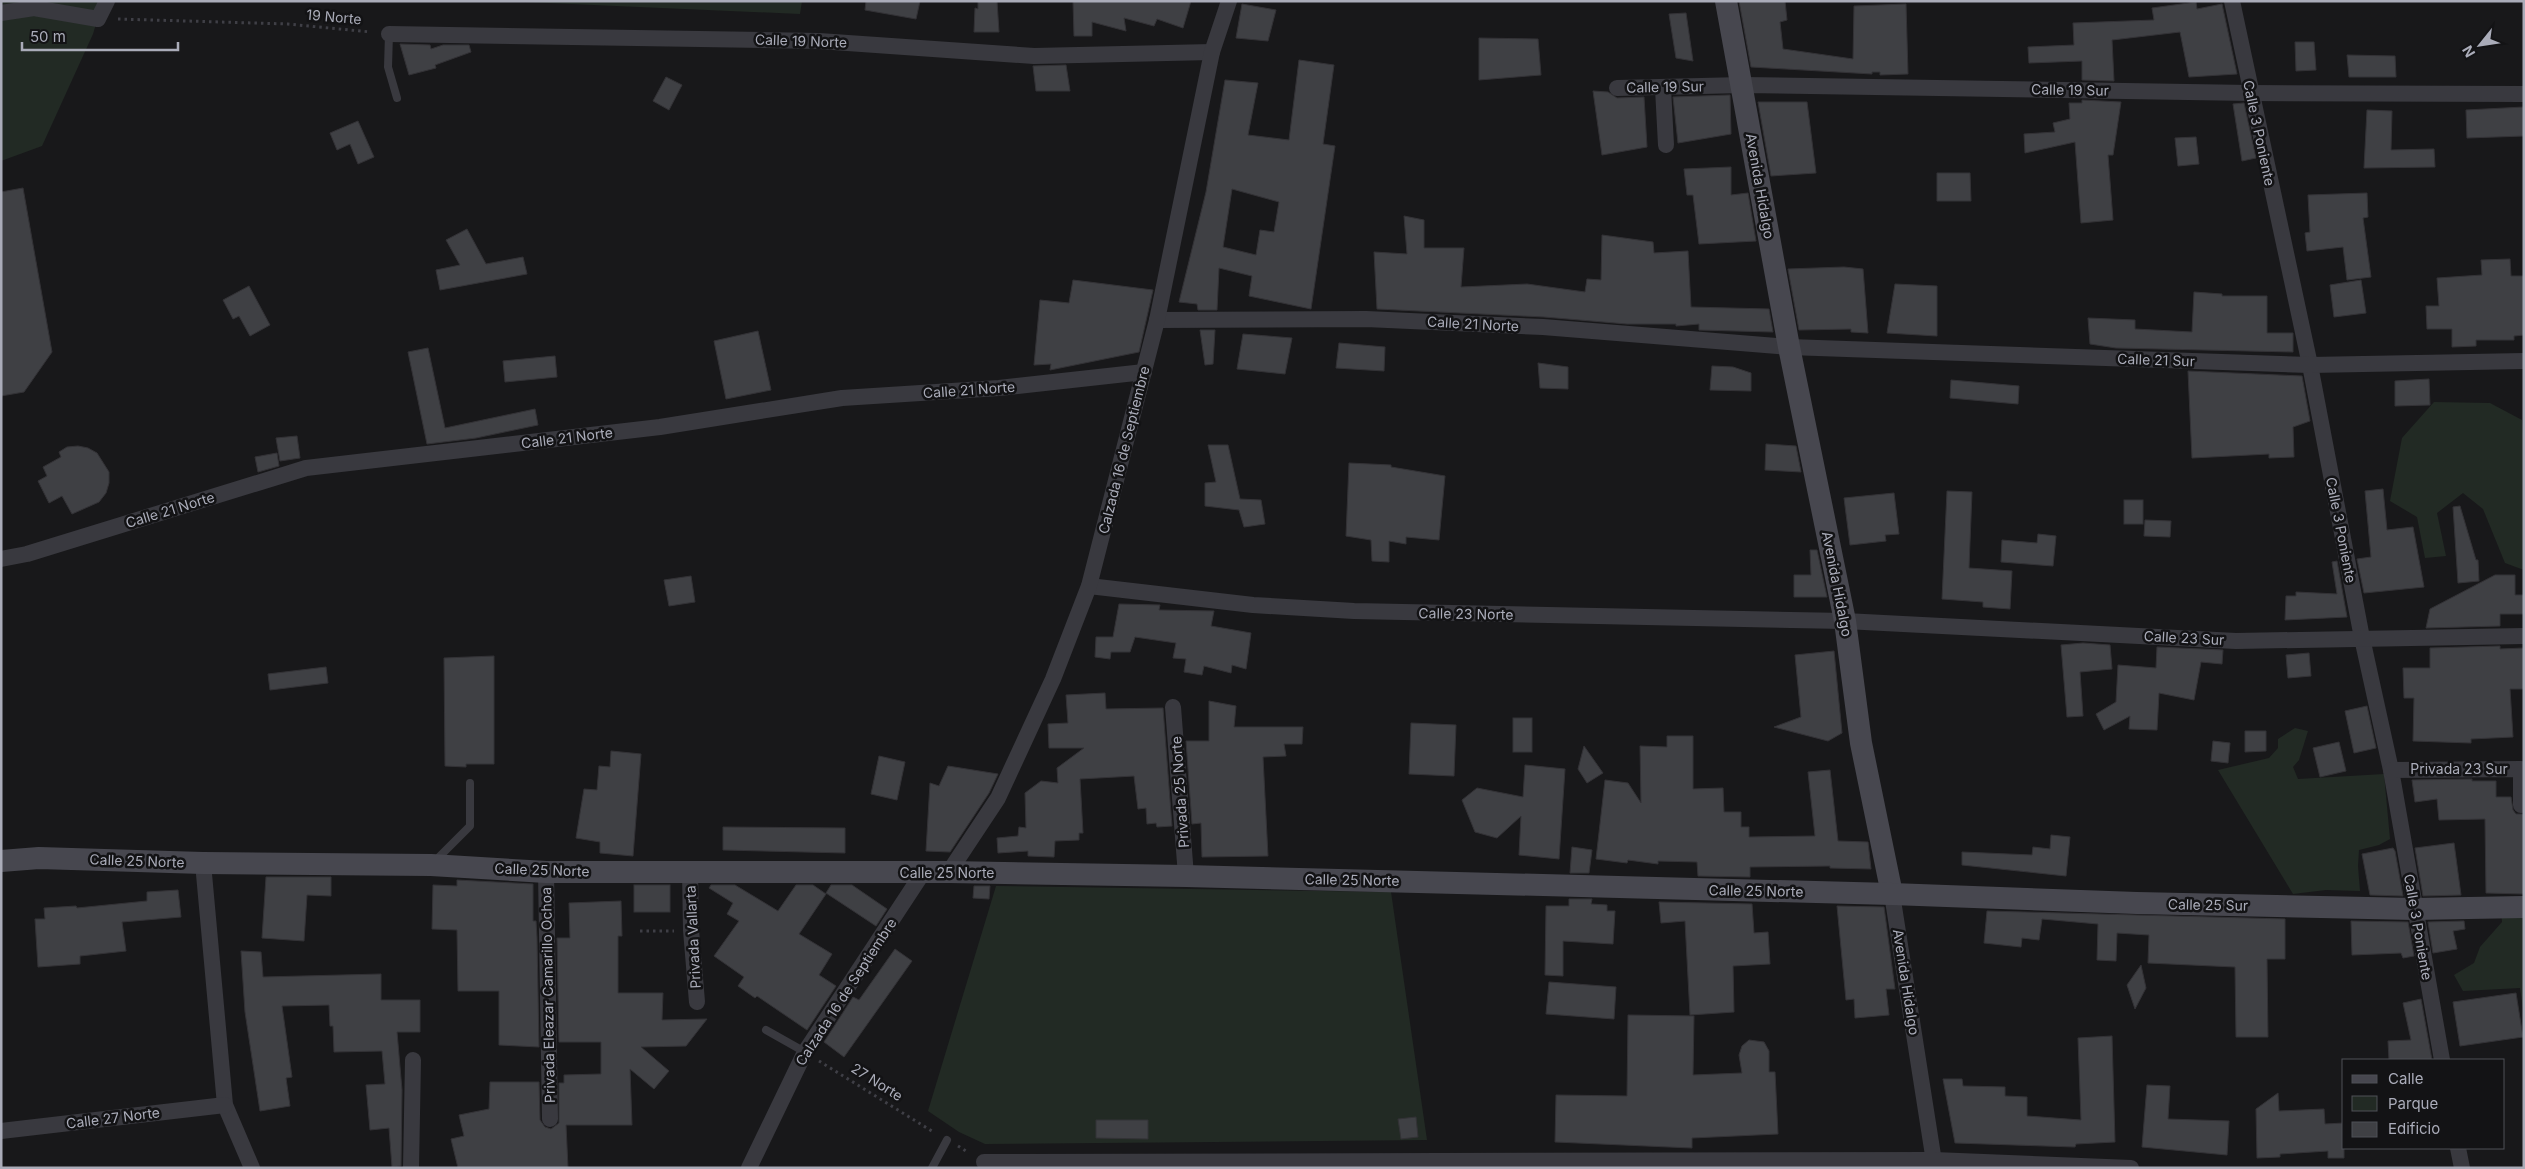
<svg xmlns="http://www.w3.org/2000/svg" width="2525" height="1169" font-family="Inter,sans-serif">
  <style>
    .green { fill: #222a24 }
    .building { fill: #3f4044; stroke: #333236; fill-rule: evenodd }
    .lines { fill: none; stroke-linecap: round; stroke-linejoin: round }
    .path { stroke: #3f3f46; stroke-width: 3; stroke-dasharray: 2.5 4; stroke-linecap: butt }
    .lane { stroke: #39393f; stroke-width: 8 }
    .street { stroke: #39393f; stroke-width: 16 }
    .secondary { stroke: #47474f; stroke-width: 22 }
    .labels { text-anchor: middle; stroke-width: 5; stroke-linejoin: round; paint-order: stroke }
    .street-label { font-size: 14px; fill: #aaacb9; stroke: #131315 }
  </style>
  <rect width="100%" height="100%" fill="#18181a"/>
  <g class="green">
    <path d="M1 1H103L93 34 42 146 1 161Z"/>
    <path d="M501 1H802L800 14Z"/>
    <path d="M2434 402 2490 403 2522 420 2524 445V570L2505 563 2483 509 2463 493 2437 513 2446 556 2425 558 2417 517 2390 501 2402 438Z"/>
    <path d="M2295 728 2308 731 2299 760 2293 767 2298 779 2384 774 2390 839 2379 845 2359 850 2358 866 2360 891 2326 890 2293 894 2218 770 2269 758 2278 748V739Z"/>
    <path d="M996 886 1391 892 1427 1140 985 1144 959 1132 928 1111Z"/>
    <path d="M2501 910H2524V1016L2520 988 2463 991 2454 975 2474 963 2480 947 2502 922Z"/>
  </g>
  <g class="building">
    <path d="M866 1H920L916 19 865 10Z"/>
    <path d="M978 1H997L999 32H974L975 8 978 9Z"/>
    <path d="M1073 1H1191L1183 28 1157 19 1154 26 1124 18 1126 31 1092 22V36H1074Z"/>
    <path d="M1739 1H1785L1787 20 1780 22 1783 49 1853 59 1854 6 1906 4 1908 74 1880 75V72H1872V74L1751 67Z"/>
    <path d="M2196 2 2197 9 2222 4 2237 74 2189 77 2180 32 2112 40 2114 81 2082 80V61L2029 63 2028 47 2074 45 2073 23 2154 20 2152 8Z"/>
    <path d="M1242 4 1276 10 1268 41 1236 38Z"/>
    <path d="M1686 13 1693 61 1676 58 1669 14Z"/>
    <path d="M1479 38 1538 39 1541 75 1479 80Z"/>
    <path d="M2295 42H2314L2316 70 2296 71Z"/>
    <path d="M400 44 430 45 431 49 443 45H469L471 52 435 65 436 68 409 75Z"/>
    <path d="M2347 55 2395 56 2396 77H2349Z"/>
    <path d="M1299 60 1334 65 1323 144 1335 146 1311 309 1249 296 1252 276 1219 268 1217 310H1198L1197 304 1179 302 1206 192 1225 80 1258 83 1248 135 1289 140ZM1232 189 1279 202 1274 232 1260 230 1256 255 1223 247Z"/>
    <path d="M1066 65 1070 91H1036L1033 66Z"/>
    <path d="M666 77 682 85 669 110 653 101Z"/>
    <path d="M1593 91 1608 92 1617 98 1644 97 1647 147 1602 155Z"/>
    <path d="M1730 95 1731 134 1678 143 1673 97Z"/>
    <path d="M2082 100 2121 102 2113 155H2108L2113 220 2081 223 2075 142 2025 153 2024 134 2055 132 2053 123 2070 119 2069 103H2082Z"/>
    <path d="M1758 102H1807L1816 173 1771 176Z"/>
    <path d="M2244 103 2256 158 2242 161 2233 104Z"/>
    <path d="M2524 107V136L2467 138 2466 110Z"/>
    <path d="M2367 110 2392 111 2391 150 2434 149 2435 167 2364 168Z"/>
    <path d="M358 121 374 157 358 164 350 144 337 150 330 133Z"/>
    <path d="M2196 137 2199 164 2178 166 2175 138Z"/>
    <path d="M1731 167V195L1748 193 1756 241 1699 244 1693 195H1687L1684 169Z"/>
    <path d="M1937 173H1970L1971 201H1937Z"/>
    <path d="M23 188 52 352 24 392 1 396V192Z"/>
    <path d="M2367 193 2368 217 2363 218 2371 277 2347 280 2343 247 2307 251 2305 233 2310 232 2308 195Z"/>
    <path d="M1404 216 1424 220V248H1464L1461 287 1527 284 1585 292 1587 279 1601 280 1602 235 1653 242 1654 253 1688 251 1691 307 1769 309 1773 332 1699 330V324L1676 326V324H1627L1544 317 1377 309 1374 252 1407 254Z"/>
    <path d="M467 229 486 264 523 257 527 274 440 290 436 270 460 265 446 240Z"/>
    <path d="M2510 259 2511 276H2524V335L2514 336V340H2476V346L2452 347V329H2427L2426 306H2439L2437 278 2482 275 2481 260Z"/>
    <path d="M1844 267 1863 269 1868 333 1851 332V329L1799 330 1788 269Z"/>
    <path d="M1073 280 1153 290 1139 352 1050 370 1051 364 1034 365 1040 300 1069 303Z"/>
    <path d="M2361 280 2366 313 2334 317 2330 285Z"/>
    <path d="M1895 284 1937 286V336L1887 333Z"/>
    <path d="M249 286 270 325 250 336 239 316 233 319 223 300Z"/>
    <path d="M2194 292 2222 294V296H2267V333H2293V352L2116 348 2090 344 2088 318 2135 320V329L2192 332Z"/>
    <path d="M1200 330H1215L1213 364 1205 365Z"/>
    <path d="M758 331 771 390 726 399 714 341Z"/>
    <path d="M1243 334 1292 338 1285 374 1237 369Z"/>
    <path d="M1339 343 1385 347 1384 371 1336 368Z"/>
    <path d="M428 348 445 428 535 409 538 425 476 438 427 444 408 352Z"/>
    <path d="M555 356 557 377 505 382 503 361Z"/>
    <path d="M1538 363 1568 367V389L1540 388Z"/>
    <path d="M1712 366 1733 367 1751 373V391L1710 390Z"/>
    <path d="M2188 371 2302 376 2310 421 2293 427 2294 457 2269 458V454L2192 458Z"/>
    <path d="M2429 379 2430 405 2395 406V381Z"/>
    <path d="M1951 380 2019 386 2018 404 1950 398Z"/>
    <path d="M297 436 300 458 280 461 276 438Z"/>
    <path d="M1766 444 1796 446 1801 472 1765 470Z"/>
    <path d="M1208 445H1228L1240 499 1261 500 1265 524 1244 527 1239 510 1205 506V483L1216 482Z"/>
    <path d="M78 446 88 448 97 453 109 472V483L106 493 99 502 72 514 62 496 49 503 38 481 47 476 43 467 61 457 59 452 67 447Z"/>
    <path d="M277 453 279 466 258 472 255 457Z"/>
    <path d="M1349 463 1391 465V467L1445 476 1439 540 1406 537V544L1389 541V562L1372 561 1371 540 1346 536Z"/>
    <path d="M2383 489 2387 530 2413 527 2424 587 2364 593 2357 559 2371 557 2365 491Z"/>
    <path d="M1947 491 1972 492 1969 568 2012 571 2010 609 1983 607V602L1942 599Z"/>
    <path d="M1894 493 1899 534 1885 535 1886 541 1850 545 1844 498Z"/>
    <rect x="2124" y="500" width="19" height="24"/>
    <path d="M2460 506 2476 560H2478L2479 581 2458 583 2453 507Z"/>
    <path d="M2145 520 2171 521 2170 537 2144 536Z"/>
    <path d="M2038 534 2056 536 2053 566 2001 562 2002 540 2037 543Z"/>
    <path d="M1810 550H1817L1827 597H1794V575H1811Z"/>
    <path d="M2337 561 2347 617 2285 620 2286 596H2296V592L2337 594 2332 562Z"/>
    <path d="M2495 575H2515V595H2524V614H2500V626L2426 628 2430 609Z"/>
    <path d="M691 576 695 602 669 606 664 580Z"/>
    <path d="M1119 604 1160 605 1159 610 1214 611 1211 626 1251 633 1246 669 1232 665 1231 673 1204 666 1202 675 1184 672 1186 659 1173 658 1176 643 1135 637 1130 652H1111L1110 659 1095 657 1096 637H1113Z"/>
    <path d="M2083 643 2110 645 2112 669 2080 672 2083 716 2067 717 2061 645Z"/>
    <path d="M2500 646V649L2524 648V689H2510L2513 737 2471 739V743L2413 741 2414 698H2404L2403 668H2430V648Z"/>
    <path d="M2157 647 2223 650 2222 664 2201 662 2194 700 2159 693 2157 730 2129 729 2130 716 2104 730 2096 714 2116 702 2118 665 2156 668Z"/>
    <path d="M1834 651 1842 733 1828 741 1774 727 1801 717 1795 655Z"/>
    <path d="M2309 653 2311 676 2288 678 2286 655Z"/>
    <path d="M494 656V764H466V767L445 766 444 658Z"/>
    <path d="M326 667 328 683 270 690 268 674Z"/>
    <path d="M1105 693 1106 709 1163 708 1172 826 1157 827 1156 823 1147 824 1146 808 1138 809 1134 776 1080 779 1083 833H1079V840L1055 841 1054 857 1028 856V851L998 853 997 838 1018 836 1019 827 1026 828 1025 793 1041 781 1058 783 1057 768 1084 748H1049L1048 724 1068 723 1066 695Z"/>
    <path d="M1209 701 1236 706 1234 727H1303L1302 744H1284L1286 756 1263 757 1268 856 1202 857 1201 823 1192 824 1186 741H1209Z"/>
    <path d="M2367 706 2376 748 2354 753 2345 711Z"/>
    <rect x="1513" y="718" width="19" height="34"/>
    <path d="M1411 723 1456 725 1454 776 1409 774Z"/>
    <path d="M2245 731H2266V751L2245 752Z"/>
    <path d="M1667 736H1693V789L1723 788 1724 812H1741V827H1749V837L1815 836 1808 772 1830 770 1838 841 1868 842 1871 869 1830 868V866L1750 867V877L1698 876 1697 862 1658 861V864L1628 860 1627 863 1596 859 1605 780 1628 783 1641 803 1640 746 1667 747Z"/>
    <path d="M2213 741 2230 743 2228 763 2211 761Z"/>
    <path d="M2339 742 2346 771 2320 777 2313 748Z"/>
    <path d="M1584 746 1603 773 1587 783 1578 769Z"/>
    <path d="M611 751 641 754 633 856 600 853V842L576 838 584 789 597 790 599 766 610 767Z"/>
    <path d="M879 756 905 762 897 800 871 794Z"/>
    <path d="M1525 765 1565 769 1559 859 1519 855 1521 816 1497 838 1475 832 1462 800 1477 788 1523 797Z"/>
    <path d="M948 766 998 774 989 793 950 852 926 851 930 783 939 786Z"/>
    <path d="M2472 779V781H2496V797H2511L2513 810 2516 814H2524V894L2486 893 2485 819 2439 820 2437 799 2415 802 2412 780Z"/>
    <path d="M723 827 845 828V853L723 850Z"/>
    <path d="M2051 835 2070 837 2066 876 1962 865V852L2032 855 2033 847 2050 849Z"/>
    <path d="M2454 843 2461 895 2423 896 2415 848Z"/>
    <path d="M1572 847 1592 850 1589 873H1570Z"/>
    <path d="M2393 848 2395 851 2403 896 2370 895 2362 854Z"/>
    <path d="M266 877H331V896L307 895 304 941 262 938Z"/>
    <path d="M457 880 533 884V921H536L537 938 539 1047 499 1045V991H458L457 930 432 929 433 885 457 886Z"/>
    <rect x="634" y="885" width="36" height="27"/>
    <path d="M711 885H735L778 911 796 885H813L826 894 799 934 832 954 819 975 836 986 807 1030 757 996 755 998 738 986 744 977 714 956 739 921 727 914 733 903 709 888Z"/>
    <path d="M831 885H852L887 909 876 926 826 893Z"/>
    <path d="M974 886H990L989 899 973 898Z"/>
    <path d="M178 890 181 917 122 922 126 951 80 956V964L38 967 35 919H45L44 908 76 906 77 908 147 901V892Z"/>
    <path d="M1569 899H1592L1591 904 1607 905V911H1615L1613 944 1563 941V976L1545 975 1546 906H1569Z"/>
    <path d="M621 901 622 936H618V993H663L662 1020 707 1019 686 1046 641 1047 669 1071 654 1089 630 1069 632 1125H566L568 1168H458L451 1139 464 1136 459 1115 489 1109 490 1082H539L540 1120 545 1127 551 1129 559 1123V1083H564V1075L601 1074V1042H559L557 938H570L569 903Z"/>
    <path d="M1659 902 1752 904 1754 933 1768 932 1770 964 1733 966 1734 1012 1690 1015 1685 921 1661 923Z"/>
    <path d="M1837 906 1884 907 1895 989H1886L1889 1015 1855 1018 1854 999 1846 1000Z"/>
    <path d="M1987 911 2285 919V959H2267L2268 1037H2236L2235 967 2148 963 2149 935 2117 933 2116 961 2097 960 2098 924 2042 919 2039 940 2022 938 2021 947 1984 943Z"/>
    <path d="M2351 921 2408 922 2414 956 2403 958 2401 953 2352 955Z"/>
    <path d="M2464 921 2465 929 2453 931 2457 949 2433 953 2428 922Z"/>
    <path d="M895 949 912 961 844 1057 824 1042 853 997 859 1000Z"/>
    <path d="M241 951 261 952 263 977 381 974V1000H420V1032H397L402 1090 401 1166 392 1167 389 1128 370 1130 366 1085 385 1084 382 1051 334 1052 333 1026H330L329 1005 282 1006 292 1077 286 1078 290 1106 260 1111 245 1012Z"/>
    <path d="M2141 965 2146 988 2135 1009 2127 985Z"/>
    <path d="M1549 982 1616 987 1614 1019 1546 1014Z"/>
    <path d="M2516 993 2523 1037 2460 1046 2453 1002Z"/>
    <path d="M2421 999 2432 1060H2389L2388 1041 2411 1040 2403 1003Z"/>
    <path d="M1628 1015 1694 1016 1693 1075 1742 1073 1739 1055 1742 1046 1749 1040 1764 1042 1769 1051V1072H1775L1778 1134 1692 1138V1148L1555 1142 1556 1095 1627 1096Z"/>
    <path d="M2112 1036 2115 1142 2076 1144 2075 1147 1955 1143 1943 1079H1962L1963 1086 2005 1087V1096L2027 1097V1116L2081 1120 2078 1038Z"/>
    <path d="M2147 1085 2170 1086 2168 1119 2229 1121 2227 1155 2142 1147Z"/>
    <path d="M2278 1093 2279 1111 2324 1109 2325 1124 2344 1123V1158H2328V1151L2280 1154V1157L2257 1158 2256 1109Z"/>
    <path d="M1416 1117 1418 1137 1401 1139 1398 1119Z"/>
    <path d="M1096 1120H1148V1139L1096 1138Z"/>
  </g>
  <g class="lines">
    <g class="path">
      <path d="M118 19 288 24 371 32"/>
      <path d="M640 931H674"/>
      <path d="M819 1061 935 1133"/>
      <path d="M958 1146 969 1153"/>
    </g>
    <g class="lane">
      <path d="M389 34 388 67 397 98"/>
      <path d="M435 861 470 826V783"/>
      <path d="M766 1030 805 1052"/>
      <path d="M932 1168 947 1140"/>
    </g>
    <g class="street">
      <path d="M2232 1 2310 365 2362 638 2391 770 2442 1060"/>
      <path d="M1 13 34 8 98 19 107 1"/>
      <path d="M389 34 819 41 1034 56 1212 52"/>
      <path d="M1617 88 1743 85 2250 93 2524 94"/>
      <path d="M1663 88 1666 145"/>
      <path d="M1157 320 1366 319 1543 327 1789 347 2310 365 2524 361"/>
      <path d="M1 559 27 554 306 468 660 427 842 398 999 388 1144 372"/>
      <path d="M1089 586 1253 605 1354 611 1845 621 2236 641 2524 636"/>
      <path d="M1173 707 1186 876"/>
      <path d="M2391 770 2521 769V805"/>
      <path d="M203 863 225 1105 252 1168"/>
      <path d="M690 871 691 930 697 1002"/>
      <path d="M546 872 550 1119"/>
      <path d="M949 872 998 798 1053 679 1089 586 1157 320 1212 52 1229 1"/>
      <path d="M1892 894 1935 1168"/>
      <path d="M1 1131 225 1105"/>
      <path d="M2458 1148 2462 1168"/>
      <path d="M984 1162 1934 1160 2131 1168"/>
      <path d="M411 1168 413 1060"/>
      <path d="M749 1168 805 1052 922 874"/>
    </g>
    <g class="secondary">
      <path d="M1726 1 1789 347 1845 621 1861 743 1892 894"/>
      <path d="M1 861 39 858 203 863 431 865 546 872H949L1186 876 1892 894 2137 903 2414 909 2524 907"/>
    </g>
  </g>
  <g class="labels">
    <g class="street-label">
      <text transform="translate(334 17) rotate(5)" y="5">19 Norte</text>
      <text transform="translate(801 41) rotate(2)" y="5">Calle 19 Norte</text>
      <text transform="translate(1665 87) rotate(-1)" y="5">Calle 19 Sur</text>
      <text transform="translate(2070 90) rotate(1)" y="5">Calle 19 Sur</text>
      <text transform="translate(2259 133) rotate(78)" y="5">Calle 3 Poniente</text>
      <text transform="translate(1760 186) rotate(80)" y="5">Avenida Hidalgo</text>
      <text transform="translate(1473 324) rotate(3)" y="5">Calle 21 Norte</text>
      <text transform="translate(2156 360) rotate(2)" y="5">Calle 21 Sur</text>
      <text transform="translate(969 390) rotate(-4)" y="5">Calle 21 Norte</text>
      <text transform="translate(567 438) rotate(-7)" y="5">Calle 21 Norte</text>
      <text transform="translate(1124 450) rotate(-76)" y="5">Calzada 16 de Septiembre</text>
      <text transform="translate(170 510) rotate(-17)" y="5">Calle 21 Norte</text>
      <text transform="translate(2341 530) rotate(79)" y="5">Calle 3 Poniente</text>
      <text transform="translate(1837 584) rotate(79)" y="5">Avenida Hidalgo</text>
      <text transform="translate(1466 614) rotate(1)" y="5">Calle 23 Norte</text>
      <text transform="translate(2184 638) rotate(3)" y="5">Calle 23 Sur</text>
      <text x="2459" y="774">Privada 23 Sur</text>
      <text transform="translate(1180 792) rotate(-94)" y="5">Privada 25 Norte</text>
      <text transform="translate(137 861) rotate(2)" y="5">Calle 25 Norte</text>
      <text transform="translate(542 870) rotate(2)" y="5">Calle 25 Norte</text>
      <text x="947" y="878">Calle 25 Norte</text>
      <text transform="translate(1352 880) rotate(1)" y="5">Calle 25 Norte</text>
      <text transform="translate(1756 891) rotate(1)" y="5">Calle 25 Norte</text>
      <text transform="translate(2208 905) rotate(1)" y="5">Calle 25 Sur</text>
      <text transform="translate(2418 927) rotate(80)" y="5">Calle 3 Poniente</text>
      <text transform="translate(693 937) rotate(-93)" y="5">Privada Vallarta</text>
      <text transform="translate(1906 982) rotate(81)" y="5">Avenida Hidalgo</text>
      <text transform="translate(846 992) rotate(-57)" y="5">Calzada 16 de Septiembre</text>
      <text transform="translate(548 995) rotate(-91)" y="5">Privada Eleazar Camarillo Ochoa</text>
      <text transform="translate(877 1082) rotate(32)" y="5">27 Norte</text>
      <text transform="translate(113 1118) rotate(-7)" y="5">Calle 27 Norte</text>
    </g>
  </g>
  <rect width="2525" height="1169" fill="none" stroke="#aaacb9" stroke-width="5"/>
  <rect x="2342" y="1059" width="162" height="90" fill="#131315" stroke="#4f5057"/>
  <rect x="2352" y="1075" width="25" height="8" fill="#47474f" stroke="#4f5057"/>
  <text x="2388" y="1084" font-size="15" fill="#aaacb9">Calle</text>
  <rect x="2352" y="1096" width="25" height="15" fill="#222a24" stroke="#4f5057"/>
  <text x="2388" y="1109" font-size="15" fill="#aaacb9">Parque</text>
  <rect x="2352" y="1122" width="25" height="15" fill="#3f4044" stroke="#4f5057"/>
  <text x="2388" y="1134" font-size="15" fill="#aaacb9">Edificio</text>
  <g transform="translate(2480 45) rotate(240)" stroke="#131315" stroke-width="4" paint-order="stroke">
  <path d="M0-4L9 19L0 12L-9 19Z" fill="#aaacb9"/>
  <text y="-8" font-size="14" font-weight="bold" text-anchor="middle" fill="#aaacb9">N</text>
  </g>
  <path d="M22 42v8h156v-8" fill="none" stroke="#aaacb9" stroke-width="2.5"/>
  <text x="30" y="42" font-size="15" fill="#aaacb9" stroke="#131315" stroke-width="4" paint-order="stroke">50 m</text>
</svg>
